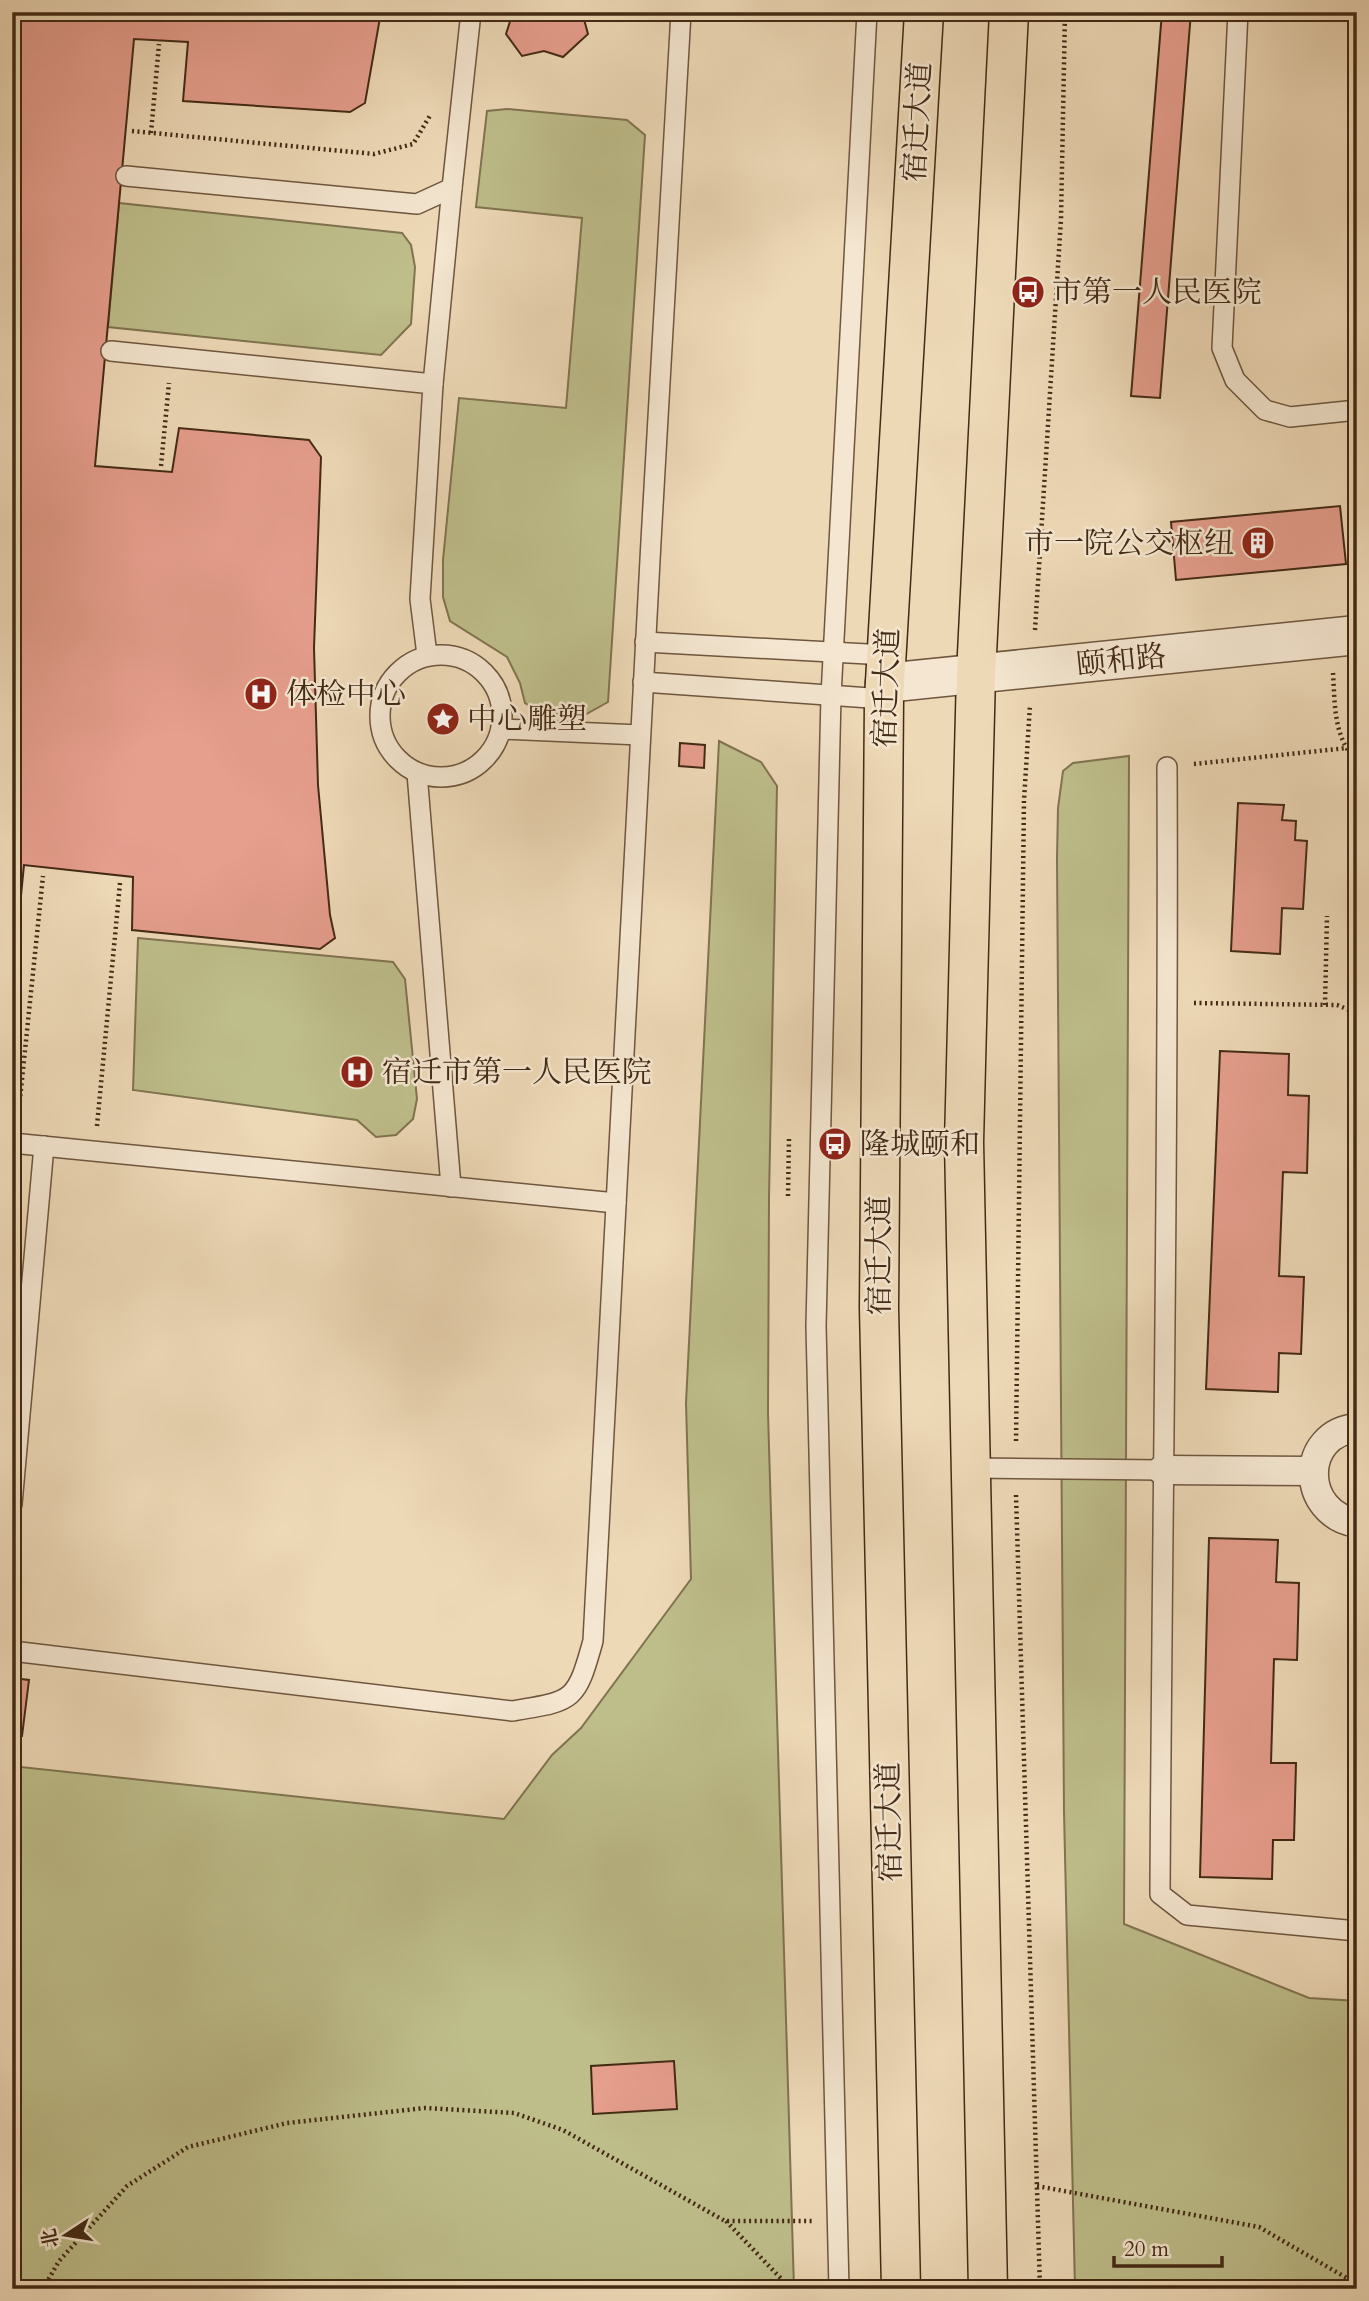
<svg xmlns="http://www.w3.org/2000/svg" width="1369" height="2301" font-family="Cardo,'Noto Serif SC',serif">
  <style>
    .green { fill: #bebe8b; stroke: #807450; stroke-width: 2 }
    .building { fill: #e69e8d; stroke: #432a15; stroke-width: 2 }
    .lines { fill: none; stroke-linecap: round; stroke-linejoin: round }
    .service-casing { stroke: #6e563e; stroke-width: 22 }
    .pedestrian-casing { stroke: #6e563e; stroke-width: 31 }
    .tertiary-casing { stroke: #6e563e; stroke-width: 41 }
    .primary-casing { stroke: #432a15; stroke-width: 41 }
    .path { stroke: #432a15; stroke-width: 4.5; stroke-dasharray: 2 3.5; stroke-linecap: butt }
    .service { stroke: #f4e6d0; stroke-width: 19 }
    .pedestrian { stroke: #f4e6d0; stroke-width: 28 }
    .tertiary { stroke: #f4e6d0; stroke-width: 38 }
    .primary { stroke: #eed9b7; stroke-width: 38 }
    .labels { text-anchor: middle; stroke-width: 5; stroke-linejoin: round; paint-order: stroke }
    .street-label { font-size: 30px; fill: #432a15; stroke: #f4e6d0 }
    .poi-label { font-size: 30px; fill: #432a15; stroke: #f4e6d0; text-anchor: start }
  </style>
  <rect width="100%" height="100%" fill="#eed9b7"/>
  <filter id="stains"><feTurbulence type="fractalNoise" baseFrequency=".00286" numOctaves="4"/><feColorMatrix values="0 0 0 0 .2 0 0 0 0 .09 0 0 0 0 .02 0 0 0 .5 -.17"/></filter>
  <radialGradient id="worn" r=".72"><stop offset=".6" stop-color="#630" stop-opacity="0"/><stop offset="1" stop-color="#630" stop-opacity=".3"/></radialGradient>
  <g class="green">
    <path d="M507 109 627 120 645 135 608 702 581 717 541 712 525 703 520 683 507 657 450 621 443 597V560L459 398 566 408 582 218 476 207 487 111Z"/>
    <path d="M119 203 402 233 411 245 415 267 411 324 381 355 108 327Z"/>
    <path d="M719 741 761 762 777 786 769 1198 768 1413 794 2289H12V1766L504 1819 552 1755 581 1728 691 1579 686 1403Z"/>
    <path d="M1129 756 1124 1924 1309 1998 1357 2001V2289H1075L1064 1812 1057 859 1058 808 1063 771 1073 763Z"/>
    <path d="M138 938 393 962 405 979 417 1099 413 1119 396 1135 376 1137 357 1120 133 1090Z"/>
  </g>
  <g class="building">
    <path d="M12 12H381L365 103 350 112 183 101 188 42 134 39 95 466 172 472 179 428 309 440 321 457 314 648 318 785 330 915 335 938 320 949 132 930 133 877 24 865 19 916 12 915V173L16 132 12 131Z"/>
    <path d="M513 12H582L588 34 563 57 544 51 522 56 506 34Z"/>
    <path d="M1162 12H1191L1160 398 1131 396Z"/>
    <path d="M1340 506 1346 564 1176 580 1171 522Z"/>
    <path d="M680 743 705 745 704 768 679 766Z"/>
    <path d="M1238 803 1284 805 1282 820 1296 821 1295 840 1307 841 1303 909 1282 908 1280 954 1231 951Z"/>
    <path d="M1220 1051 1289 1054 1288 1095 1309 1096 1307 1173 1283 1172 1279 1276 1304 1277 1301 1354 1279 1353 1278 1392 1206 1389Z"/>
    <path d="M1209 1538 1278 1540 1276 1582 1299 1583 1297 1660 1274 1659 1271 1763H1296L1294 1840H1273L1272 1879 1200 1877Z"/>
    <path d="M12 1678 29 1680 22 1736 12 1735Z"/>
    <path d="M674 2061 677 2109 593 2114 591 2066Z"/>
  </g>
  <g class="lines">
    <defs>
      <g id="service">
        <path d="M1238 12 1222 348 1235 380 1265 410 1290 417 1357 410"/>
        <path d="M126 176 417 204 452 188 471 12"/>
        <path d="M111 351 433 384 420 599 427 655"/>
        <path d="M433 384 452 188"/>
        <path d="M645 642 886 655"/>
        <circle cx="441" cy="716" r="61"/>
        <path d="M643 682 884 699"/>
        <path d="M501 729 640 735"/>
        <path d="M1167 767C1169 1142 1162 1518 1160 1894L1187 1915 1357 1931"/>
        <path d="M417 773 451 1187"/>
        <path d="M12 1143 616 1203"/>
        <path d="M970 1468 1162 1470"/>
        <path d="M12 1504 44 1146"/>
        <path d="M12 1651 512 1711C574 1701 576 1702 593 1641L651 541 681 12"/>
        <path d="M839 2289 816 1326 831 696 867 12"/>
      </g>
      <g id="pedestrian">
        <path d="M1357 1428C1299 1433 1300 1514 1357 1523"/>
        <path d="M1162 1470 1313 1471"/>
      </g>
      <path id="tertiary" d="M885 683 1357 635"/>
      <g id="primary">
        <path d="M901 2289 879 1308 884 699 924 12"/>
        <path d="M988 2289 964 1142 976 674 1009 12"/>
      </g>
    </defs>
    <use href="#service" class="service-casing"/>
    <use href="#pedestrian" class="pedestrian-casing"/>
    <use href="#tertiary" class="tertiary-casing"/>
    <use href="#primary" class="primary-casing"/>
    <g class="path">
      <path d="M132 131 374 154 413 144 431 114"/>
      <path d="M151 133 159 44"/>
      <path d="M161 466 169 383"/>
      <path d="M1035 630 1061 219 1065 12"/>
      <path d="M1333 673C1335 703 1333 738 1357 761"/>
      <path d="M1194 764 1347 748"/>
      <path d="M1194 1003 1337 1005 1352 1011 1357 1017"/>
      <path d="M1325 1005 1327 916"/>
      <path d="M18 1118 43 876"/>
      <path d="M97 1126 120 883"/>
      <path d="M788 1196 789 1138"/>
      <path d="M1016 1441 1024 800 1030 705"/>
      <path d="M1016 1495 1040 2289"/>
      <path d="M1352 1554V1578L1357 1601"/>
      <path d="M1037 2186 1259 2227 1357 2284"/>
      <path d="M726 2221 791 2289"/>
      <path d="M43 2289 59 2261 127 2186 188 2147 287 2123 425 2108 514 2113 563 2130 725 2221H812"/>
    </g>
    <use href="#service" class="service"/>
    <use href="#pedestrian" class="pedestrian"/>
    <use href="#tertiary" class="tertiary"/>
    <use href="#primary" class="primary"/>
  </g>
  <defs>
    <symbol id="bus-disc" viewBox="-11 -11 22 22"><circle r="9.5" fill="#8f2418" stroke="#f4e6d0"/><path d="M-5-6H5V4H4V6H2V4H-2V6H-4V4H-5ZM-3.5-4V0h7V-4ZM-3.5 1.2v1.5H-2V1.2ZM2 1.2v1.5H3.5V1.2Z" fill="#fff"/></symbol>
    <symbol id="building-disc" viewBox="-11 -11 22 22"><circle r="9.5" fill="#8f2418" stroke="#f4e6d0"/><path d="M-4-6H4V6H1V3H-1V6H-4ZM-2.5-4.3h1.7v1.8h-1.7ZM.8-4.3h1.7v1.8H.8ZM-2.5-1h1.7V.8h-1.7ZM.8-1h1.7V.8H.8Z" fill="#fff"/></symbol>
    <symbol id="hospital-disc" viewBox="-11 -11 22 22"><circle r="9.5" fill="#8f2418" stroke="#f4e6d0"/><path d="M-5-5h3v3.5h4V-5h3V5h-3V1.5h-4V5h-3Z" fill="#fff"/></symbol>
    <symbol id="sight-disc" viewBox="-11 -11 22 22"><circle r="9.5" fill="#8f2418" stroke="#f4e6d0"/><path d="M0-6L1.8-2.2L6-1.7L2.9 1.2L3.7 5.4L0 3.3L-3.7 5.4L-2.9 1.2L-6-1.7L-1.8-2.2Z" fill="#fff"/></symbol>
  </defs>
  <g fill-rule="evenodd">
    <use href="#bus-disc" x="1009" y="273" width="38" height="38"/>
    <use href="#building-disc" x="1239" y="524" width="38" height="38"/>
    <use href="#hospital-disc" x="242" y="675" width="38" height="38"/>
    <use href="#sight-disc" x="424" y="700" width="38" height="38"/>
    <use href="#hospital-disc" x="338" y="1053" width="38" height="38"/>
    <use href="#bus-disc" x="816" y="1125" width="38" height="38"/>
  </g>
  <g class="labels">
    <g class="street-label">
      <text transform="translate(917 122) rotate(-87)" y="10">宿迁大道</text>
      <text transform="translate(1121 660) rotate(-6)" y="10">颐和路</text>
      <text transform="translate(886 688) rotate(-88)" y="10">宿迁大道</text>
      <text transform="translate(879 1255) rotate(-90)" y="10">宿迁大道</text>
      <text transform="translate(889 1822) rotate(-91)" y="10">宿迁大道</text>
    </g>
    <g class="poi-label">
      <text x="1052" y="302">市第一人民医院</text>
      <text x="1234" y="553" text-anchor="end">市一院公交枢纽</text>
      <text x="286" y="704">体检中心</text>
      <text x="467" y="729">中心雕塑</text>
      <text x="382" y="1082">宿迁市第一人民医院</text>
      <text x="860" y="1154">隆城颐和</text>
    </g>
  </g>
  <rect width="1369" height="2301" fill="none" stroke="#eed9b7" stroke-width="42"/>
  <rect x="14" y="14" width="1341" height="2273" fill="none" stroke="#432a15" stroke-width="3.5"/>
  <rect x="21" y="21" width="1327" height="2259" fill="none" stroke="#432a15" stroke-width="2"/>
  <g transform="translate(66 2235) rotate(258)" stroke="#f4e6d0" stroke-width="5" paint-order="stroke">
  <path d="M0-5L12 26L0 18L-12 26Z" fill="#432a15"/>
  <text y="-10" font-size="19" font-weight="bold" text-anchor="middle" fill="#432a15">北</text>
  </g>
  <path d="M1114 2256v10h108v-10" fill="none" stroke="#432a15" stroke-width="3.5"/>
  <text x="1124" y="2256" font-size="21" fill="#432a15" stroke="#f4e6d0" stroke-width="5" paint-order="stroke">20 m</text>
  <rect width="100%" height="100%" filter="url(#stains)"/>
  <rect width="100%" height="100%" fill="url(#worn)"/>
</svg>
